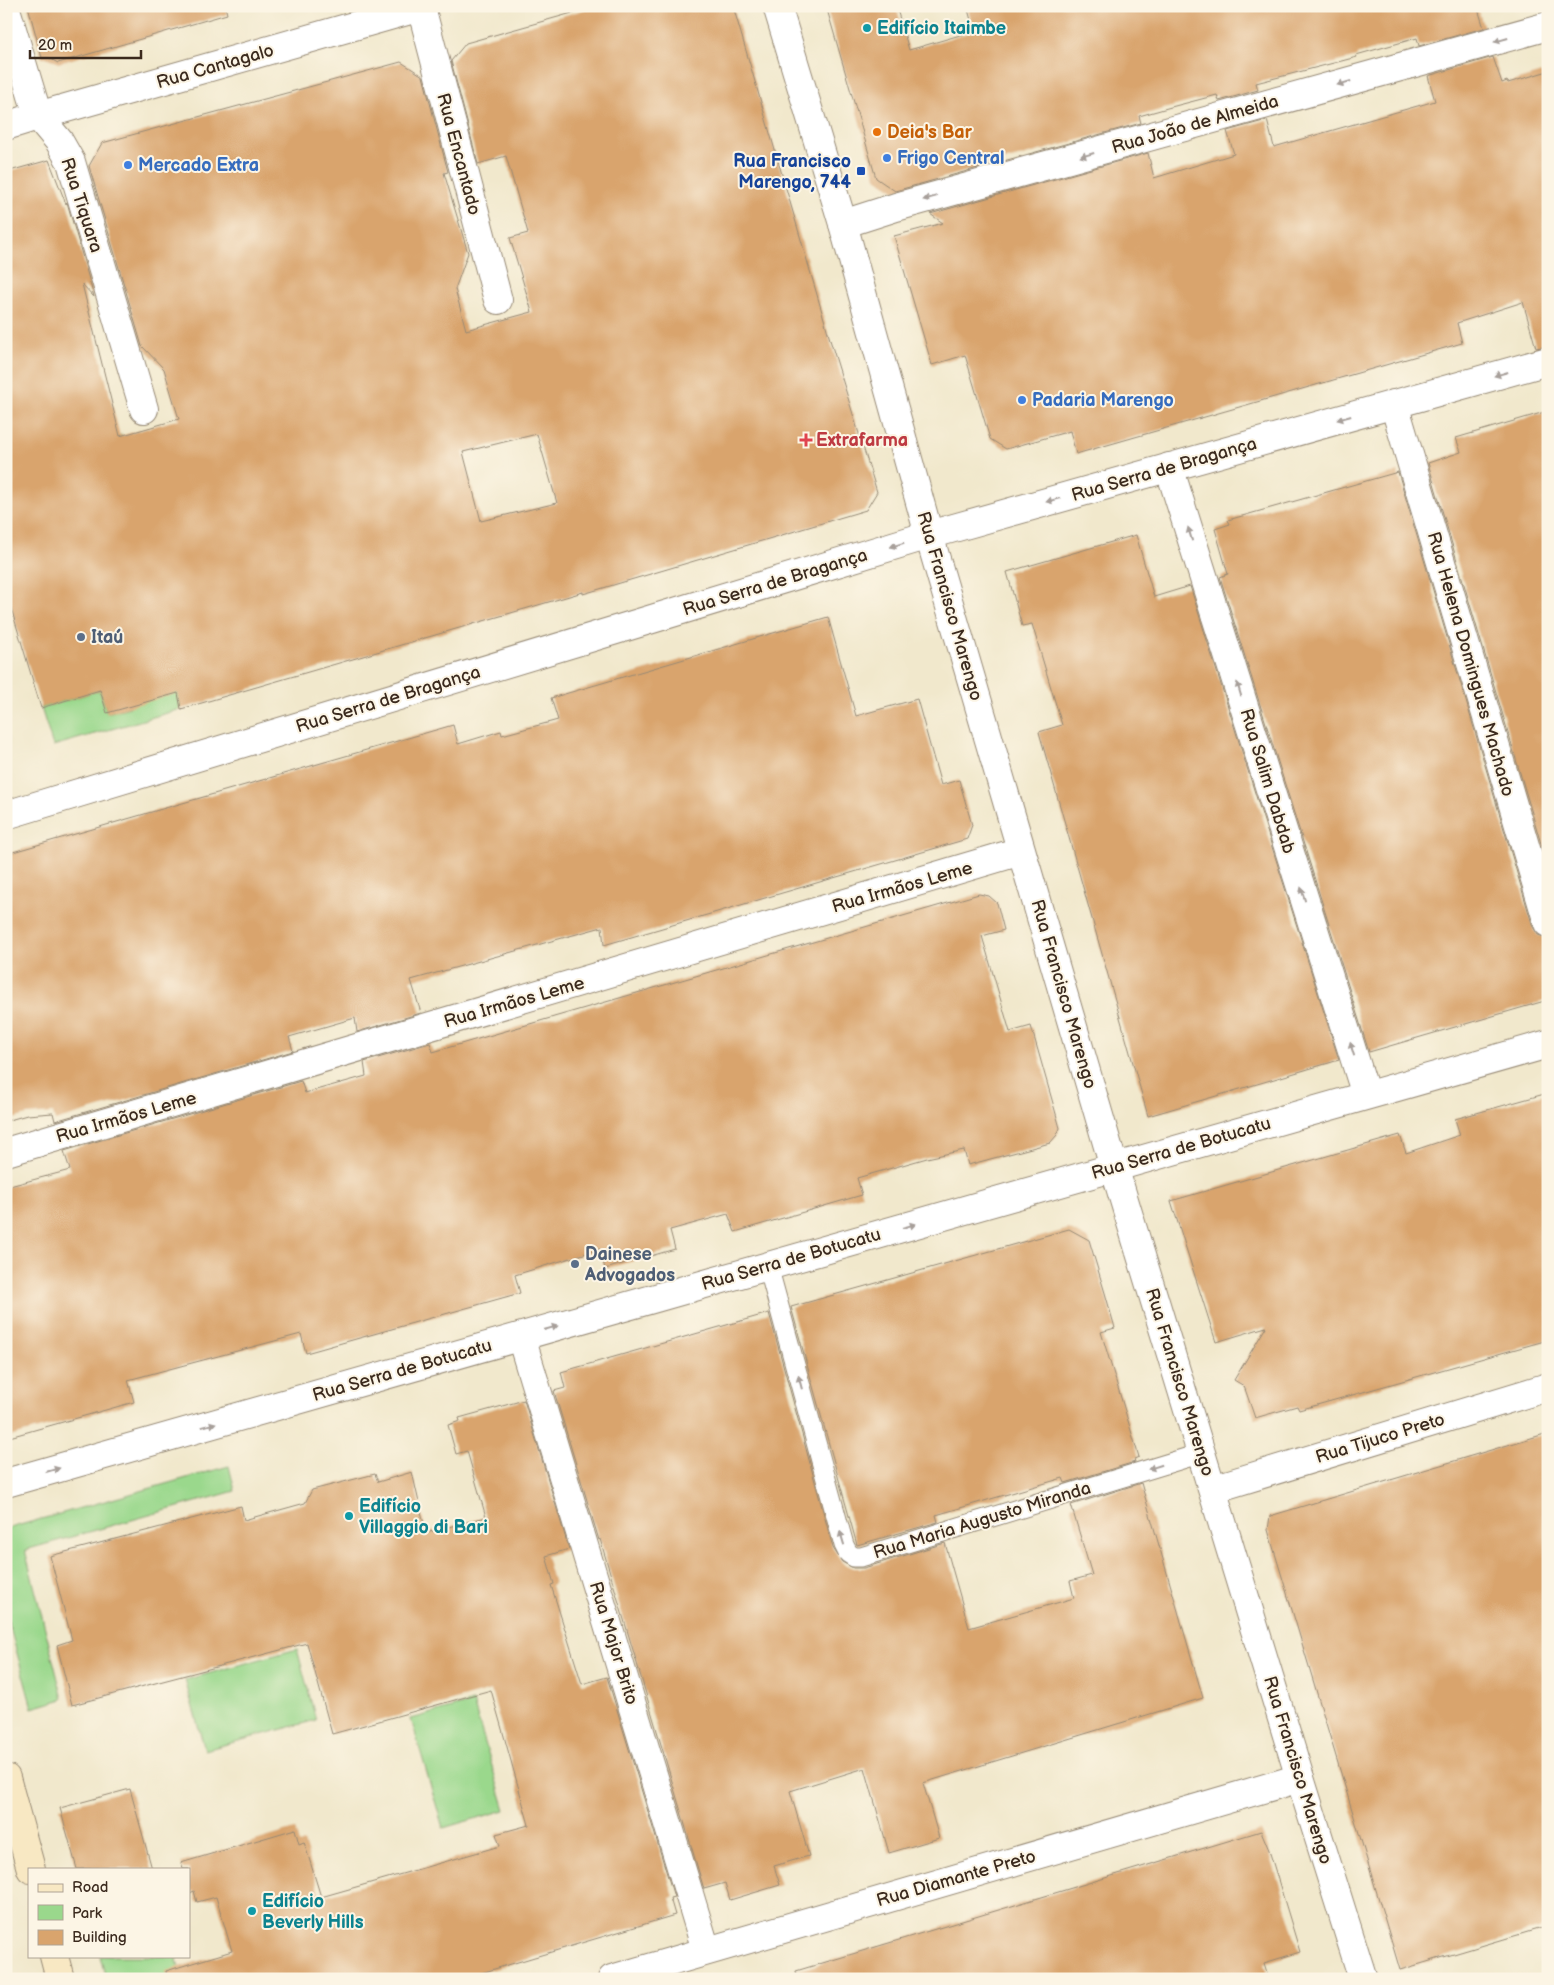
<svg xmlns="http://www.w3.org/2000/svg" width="1554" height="1985" font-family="'Balsamiq Sans',sans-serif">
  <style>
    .green { fill: #9ad88c; stroke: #6a8155 }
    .building { fill: #d9a46d; fill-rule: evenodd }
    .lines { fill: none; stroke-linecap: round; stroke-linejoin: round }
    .service-casing { stroke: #968975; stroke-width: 21 }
    .minor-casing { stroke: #968975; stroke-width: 30 }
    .tertiary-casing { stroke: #968975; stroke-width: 30 }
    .secondary-casing { stroke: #968975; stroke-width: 30 }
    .service { stroke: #fff; stroke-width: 19 }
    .minor { stroke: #fff; stroke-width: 28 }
    .tertiary { stroke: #fff; stroke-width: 28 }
    .secondary { stroke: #f8e8c3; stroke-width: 28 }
    .oneway { fill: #a79f9a }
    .culture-dot { fill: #0f9aa8; stroke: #fcf5e5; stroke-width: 2 }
    .food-dot { fill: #e8710a; stroke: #fcf5e5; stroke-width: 2 }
    .shop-dot { fill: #3f7fe0; stroke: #fcf5e5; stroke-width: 2 }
    .transit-dot { fill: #1a4fb4; stroke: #fcf5e5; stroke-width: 2 }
    .health-dot { fill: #e0444e; stroke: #fcf5e5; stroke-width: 2 }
    .service-dot { fill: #5c6f8a; stroke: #fcf5e5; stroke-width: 2 }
    .labels { text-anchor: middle; stroke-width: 4; stroke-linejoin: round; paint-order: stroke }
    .culture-label { font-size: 18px; font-weight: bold; fill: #0d838f; stroke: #fcf5e5; text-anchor: start }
    .street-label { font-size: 18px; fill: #3b2a1e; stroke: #fcf5e5 }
    .food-label { font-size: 18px; font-weight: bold; fill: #c56008; stroke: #fcf5e5; text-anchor: start }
    .shop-label { font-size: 18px; font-weight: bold; fill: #366cbe; stroke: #fcf5e5; text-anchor: start }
    .transit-label { font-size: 18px; font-weight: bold; fill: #164399; stroke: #fcf5e5; text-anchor: end }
    .health-label { font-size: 18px; font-weight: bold; fill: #be3a42; stroke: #fcf5e5; text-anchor: start }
    .service-label { font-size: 18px; font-weight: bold; fill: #4e5e75; stroke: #fcf5e5; text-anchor: start }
  </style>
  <rect width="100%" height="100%" fill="#fcf5e5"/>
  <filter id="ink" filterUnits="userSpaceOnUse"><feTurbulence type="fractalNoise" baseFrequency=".02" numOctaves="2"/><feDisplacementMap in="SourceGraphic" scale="10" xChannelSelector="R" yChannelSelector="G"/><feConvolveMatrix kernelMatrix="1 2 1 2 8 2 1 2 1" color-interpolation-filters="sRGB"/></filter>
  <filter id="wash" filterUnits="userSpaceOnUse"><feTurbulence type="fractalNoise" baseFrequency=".0096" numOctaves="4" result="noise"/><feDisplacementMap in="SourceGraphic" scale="20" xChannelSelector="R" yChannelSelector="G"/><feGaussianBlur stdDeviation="1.12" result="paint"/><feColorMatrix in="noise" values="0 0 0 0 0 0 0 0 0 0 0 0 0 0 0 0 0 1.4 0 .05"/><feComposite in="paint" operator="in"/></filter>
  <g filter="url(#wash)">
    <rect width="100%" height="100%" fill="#f1e8cc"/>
    <g class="green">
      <path d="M122 435 181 709 53 746 41 708 100 690 107 713 130 707 126 691 96 442Z"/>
      <path d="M229 1466 235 1491 25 1550 63 1699 32 1708 6 1613V1529Z"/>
      <path d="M297 1649 316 1720 205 1750 185 1680Z"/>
      <path d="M473 1702 505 1810 443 1828 411 1719Z"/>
      <path d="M100 1956H176L182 1979H106Z"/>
    </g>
    <g id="blocks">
      <g class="building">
        <path d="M28 6H225L227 14 58 63 49 58H42Z"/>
        <path d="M597 6H733L831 343 877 492 866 510 583 594V592L181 709 178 693 107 713 100 690 41 708 6 591V172L49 160 66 204 67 202 94 297 82 284 120 436 179 419 164 369 142 346 89 166 102 143 401 62 423 76 448 172 444 173 468 253 455 289 466 330 532 312 510 238 528 233 506 156 478 164 451 61 466 43ZM537 434 557 503 481 521 463 452Z"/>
        <path d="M826 6H896L909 50 974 31 967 6H1477L1484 28 1419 46 1417 38 1356 55 1357 57 1256 83 1258 90 1219 101 1217 95 1171 107 1139 116 1141 123 895 191 876 178Z"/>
        <path d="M1493 57 1502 83 1507 81 1508 83 1548 71V346L1536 348 1523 302 1457 323 1462 343 1076 454 1070 431 1006 449 990 439 965 355 932 365 894 236 943 223 930 214 1148 153 1154 178 1234 154 1227 131 1267 120 1274 147 1435 101 1428 76Z"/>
        <path d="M1548 411V867L1428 463 1461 452 1456 438Z"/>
        <path d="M1398 472 1533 927 1538 935 1548 938V1000L1369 1052 1220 577 1228 574 1215 529 1230 524 1228 520Z"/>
        <path d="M1136 535 1154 597 1190 586 1339 1060 1148 1116 1039 732 1062 725 1032 624 1022 626 1007 572Z"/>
        <path d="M828 617 856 716 917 699 941 785 959 780 972 825 967 839 604 945 602 927 411 980 421 1013 357 1032 355 1018 289 1037 293 1051 55 1121 53 1113 27 1115 6 1121V854L453 725 458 744 501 731 502 735 558 720 551 698Z"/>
        <path d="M979 894 989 896 997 903 1004 930 982 936 1010 1032 1031 1026 1060 1128 1057 1135 1050 1143 968 1165 964 1150 927 1158 857 1178 862 1195 735 1232 728 1214 670 1230 675 1249 605 1269 600 1249 515 1275 520 1293 306 1353 301 1334 128 1380 134 1402 6 1438V1187L70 1170 64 1151 301 1081 305 1093 366 1076 364 1062 430 1043 433 1052Z"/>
        <path d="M1548 1093V1340L1299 1410 1297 1406 1255 1418 1244 1386 1234 1380 1266 1327 1216 1342 1171 1201 1400 1135 1406 1153 1460 1135 1455 1119Z"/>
        <path d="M1069 1229 1089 1240 1105 1293 1115 1328 1101 1332 1139 1457 1134 1459 1135 1462 1065 1483 1063 1478 936 1515 938 1522 857 1545 791 1307Z"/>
        <path d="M769 1313 833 1548 842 1562 853 1568H864L945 1543 969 1628 1074 1598 1070 1581 1092 1575 1071 1505 1141 1483 1203 1698 923 1783 939 1838 889 1853 865 1768 790 1791 809 1856 774 1866 780 1885 730 1900 725 1883 704 1889 600 1539 599 1540 554 1391 565 1388 561 1372Z"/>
        <path d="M524 1400 569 1549 546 1556 554 1584 551 1585 582 1684 607 1677 674 1897 670 1898 675 1915 461 1979H167L166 1971 232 1951 216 1897 197 1902 194 1891 190 1893 189 1889V1869H183L181 1863 295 1829 299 1844 304 1842 321 1897 500 1846 496 1834 529 1825 491 1690 332 1734 307 1643 72 1705 57 1645 72 1640 50 1556 241 1506 244 1520 305 1503 312 1490 375 1474 378 1482 412 1472 426 1533 482 1518 486 1517 467 1451 456 1454 448 1425 460 1421 459 1418Z"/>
        <path d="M1548 1433V1926L1400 1970 1268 1530 1270 1516Z"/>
        <path d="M130 1789 152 1869H77L60 1808Z"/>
        <path d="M1261 1831 1269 1850 1300 1952 1264 1963 1269 1979H797L796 1971Z"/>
      </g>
    </g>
  </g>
  <g filter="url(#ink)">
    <use href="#blocks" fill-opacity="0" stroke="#968975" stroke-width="1"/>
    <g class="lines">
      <defs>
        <path id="service" d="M768 1266 844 1545 848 1553 854 1557H861L1202 1453"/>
        <g id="minor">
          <path d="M421 7 498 300"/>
          <path d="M6 9 38 116 59 141 71 162 144 409"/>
          <path d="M843 224 896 207 1548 26"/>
          <path d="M1394 404 1548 923"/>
          <path d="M1169 467 1366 1095"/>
          <path d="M6 1152 1021 851"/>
          <path d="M521 1337 706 1950"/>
          <path d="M1213 1489 1548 1387"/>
          <path d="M612 1979 1300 1778"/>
        </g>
        <g id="tertiary">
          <path d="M777 6 843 224 929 535 1114 1167 1300 1778 1363 1979"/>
          <path d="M6 126 38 116 424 6"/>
          <path d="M6 815 929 535 1548 361"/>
          <path d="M6 1483 1548 1044"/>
        </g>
        <g id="secondary">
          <path d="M6 1778 31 1869"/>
          <path d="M54 1956 60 1979"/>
        </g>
      </defs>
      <use href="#service" class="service-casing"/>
      <use href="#minor" class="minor-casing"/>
      <use href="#tertiary" class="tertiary-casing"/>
      <use href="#secondary" class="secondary-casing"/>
      <use href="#service" class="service"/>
      <use href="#minor" class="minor"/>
      <use href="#tertiary" class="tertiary"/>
      <use href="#secondary" class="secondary"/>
    </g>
    <defs><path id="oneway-solid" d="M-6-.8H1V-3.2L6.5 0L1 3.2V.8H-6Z" transform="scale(1.25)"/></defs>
    <g class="oneway">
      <use href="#oneway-solid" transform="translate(1501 40) rotate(164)"/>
      <use href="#oneway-solid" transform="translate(1344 83) rotate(164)"/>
      <use href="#oneway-solid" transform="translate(1087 155) rotate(164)"/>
      <use href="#oneway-solid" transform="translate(930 198) rotate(164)"/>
      <use href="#oneway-solid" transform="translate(1501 374) rotate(164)"/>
      <use href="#oneway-solid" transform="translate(1344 418) rotate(164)"/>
      <use href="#oneway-solid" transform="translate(1053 500) rotate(164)"/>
      <use href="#oneway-solid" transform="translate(1190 534) rotate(-107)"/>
      <use href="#oneway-solid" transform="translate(897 545) rotate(163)"/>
      <use href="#oneway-solid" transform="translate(1239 689) rotate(-107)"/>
      <use href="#oneway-solid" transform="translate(1303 894) rotate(-107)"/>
      <use href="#oneway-solid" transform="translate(1352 1049) rotate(-107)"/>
      <use href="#oneway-solid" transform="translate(909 1226) rotate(-16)"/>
      <use href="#oneway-solid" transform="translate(551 1328) rotate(-16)"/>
      <use href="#oneway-solid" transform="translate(800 1382) rotate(-105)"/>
      <use href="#oneway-solid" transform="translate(209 1425) rotate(-16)"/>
      <use href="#oneway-solid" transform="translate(1155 1467) rotate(163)"/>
      <use href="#oneway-solid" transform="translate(53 1470) rotate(-16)"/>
      <use href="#oneway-solid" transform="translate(842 1538) rotate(-107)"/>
    </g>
  </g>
  <g class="culture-dot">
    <circle cx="867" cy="28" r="5"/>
    <circle cx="349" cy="1516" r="5"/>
    <circle cx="252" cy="1911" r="5"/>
  </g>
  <circle class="food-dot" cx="877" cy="132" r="5"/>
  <g class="shop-dot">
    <circle cx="887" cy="158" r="5"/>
    <circle cx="128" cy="165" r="5"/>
    <circle cx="1022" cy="400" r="5"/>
  </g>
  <rect class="transit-dot" x="856" y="166" width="10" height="10" rx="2.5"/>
  <path class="health-dot" d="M803.5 432.5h5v5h5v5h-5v5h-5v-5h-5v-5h5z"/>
  <g class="service-dot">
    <circle cx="81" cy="637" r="5"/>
    <circle cx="575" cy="1264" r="5"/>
  </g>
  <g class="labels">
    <g class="culture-label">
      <text x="877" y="34">Edifício Itaimbe</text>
      <text x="359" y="1512">Edifício<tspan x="359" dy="21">Villaggio di Bari</tspan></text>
      <text x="262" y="1907">Edifício<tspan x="262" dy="21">Beverly Hills</tspan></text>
    </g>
    <g class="street-label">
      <text transform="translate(215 66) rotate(-16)" y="6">Rua Cantagalo</text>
      <text transform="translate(1195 124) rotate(-16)" y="6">Rua João de Almeida</text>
      <text transform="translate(459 154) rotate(75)" y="6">Rua Encantado</text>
      <text transform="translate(82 205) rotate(72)" y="6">Rua Tiquara</text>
      <text transform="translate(1164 469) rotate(-16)" y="6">Rua Serra de Bragança</text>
      <text transform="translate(775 582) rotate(-17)" y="6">Rua Serra de Bragança</text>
      <text transform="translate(950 606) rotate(74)" y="6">Rua Francisco Marengo</text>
      <text transform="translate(1471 664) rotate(74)" y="6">Rua Helena Domingues Machado</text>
      <text transform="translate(388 699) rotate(-17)" y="6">Rua Serra de Bragança</text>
      <text transform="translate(1268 781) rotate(73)" y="6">Rua Salim Dabdab</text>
      <text transform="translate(902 887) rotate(-16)" y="6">Rua Irmãos Leme</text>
      <text transform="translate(1064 994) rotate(74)" y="6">Rua Francisco Marengo</text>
      <text transform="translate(514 1002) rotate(-16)" y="6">Rua Irmãos Leme</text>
      <text transform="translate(126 1117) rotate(-16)" y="6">Rua Irmãos Leme</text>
      <text transform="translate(1181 1148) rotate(-16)" y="6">Rua Serra de Botucatu</text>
      <text transform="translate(791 1259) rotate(-16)" y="6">Rua Serra de Botucatu</text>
      <text transform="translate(402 1370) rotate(-16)" y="6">Rua Serra de Botucatu</text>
      <text transform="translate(1180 1382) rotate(73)" y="6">Rua Francisco Marengo</text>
      <text transform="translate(1380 1438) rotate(-17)" y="6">Rua Tijuco Preto</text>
      <text transform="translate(982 1520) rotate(-17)" y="6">Rua Maria Augusto Miranda</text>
      <text transform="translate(614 1643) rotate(73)" y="6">Rua Major Brito</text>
      <text transform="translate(1298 1770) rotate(73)" y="6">Rua Francisco Marengo</text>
      <text transform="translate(956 1878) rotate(-16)" y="6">Rua Diamante Preto</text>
    </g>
    <g class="food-label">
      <text x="887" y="138">Deia's Bar</text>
    </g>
    <g class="shop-label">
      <text x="897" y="164">Frigo Central</text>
      <text x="138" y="171">Mercado Extra</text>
      <text x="1032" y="406">Padaria Marengo</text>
    </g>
    <g class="transit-label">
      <text x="851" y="167">Rua Francisco<tspan x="851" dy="21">Marengo, 744</tspan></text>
    </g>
    <g class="health-label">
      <text x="816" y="446">Extrafarma</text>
    </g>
    <g class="service-label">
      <text x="91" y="643">Itaú</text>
      <text x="585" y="1260">Dainese<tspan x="585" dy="21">Advogados</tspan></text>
    </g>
  </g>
  <rect width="1554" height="1985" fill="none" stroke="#fcf5e5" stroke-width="25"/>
  <rect x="28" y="1868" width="162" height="90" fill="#fcf5e5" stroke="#afa495"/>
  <rect x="38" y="1884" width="25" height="8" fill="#f8e8c3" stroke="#afa495"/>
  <text x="72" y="1892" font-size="15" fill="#3b2a1e">Road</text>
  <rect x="38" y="1905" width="25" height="15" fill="#9ad88c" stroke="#afa495"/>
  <text x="72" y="1918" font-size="15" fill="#3b2a1e">Park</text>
  <rect x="38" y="1930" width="25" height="15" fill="#d9a46d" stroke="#afa495"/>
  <text x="72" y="1942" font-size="15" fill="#3b2a1e">Building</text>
  <path d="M30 50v8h111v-8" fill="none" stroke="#3b2a1e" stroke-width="2.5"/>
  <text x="38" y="50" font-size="15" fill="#3b2a1e" stroke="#fcf5e5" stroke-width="4" paint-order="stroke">20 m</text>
</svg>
